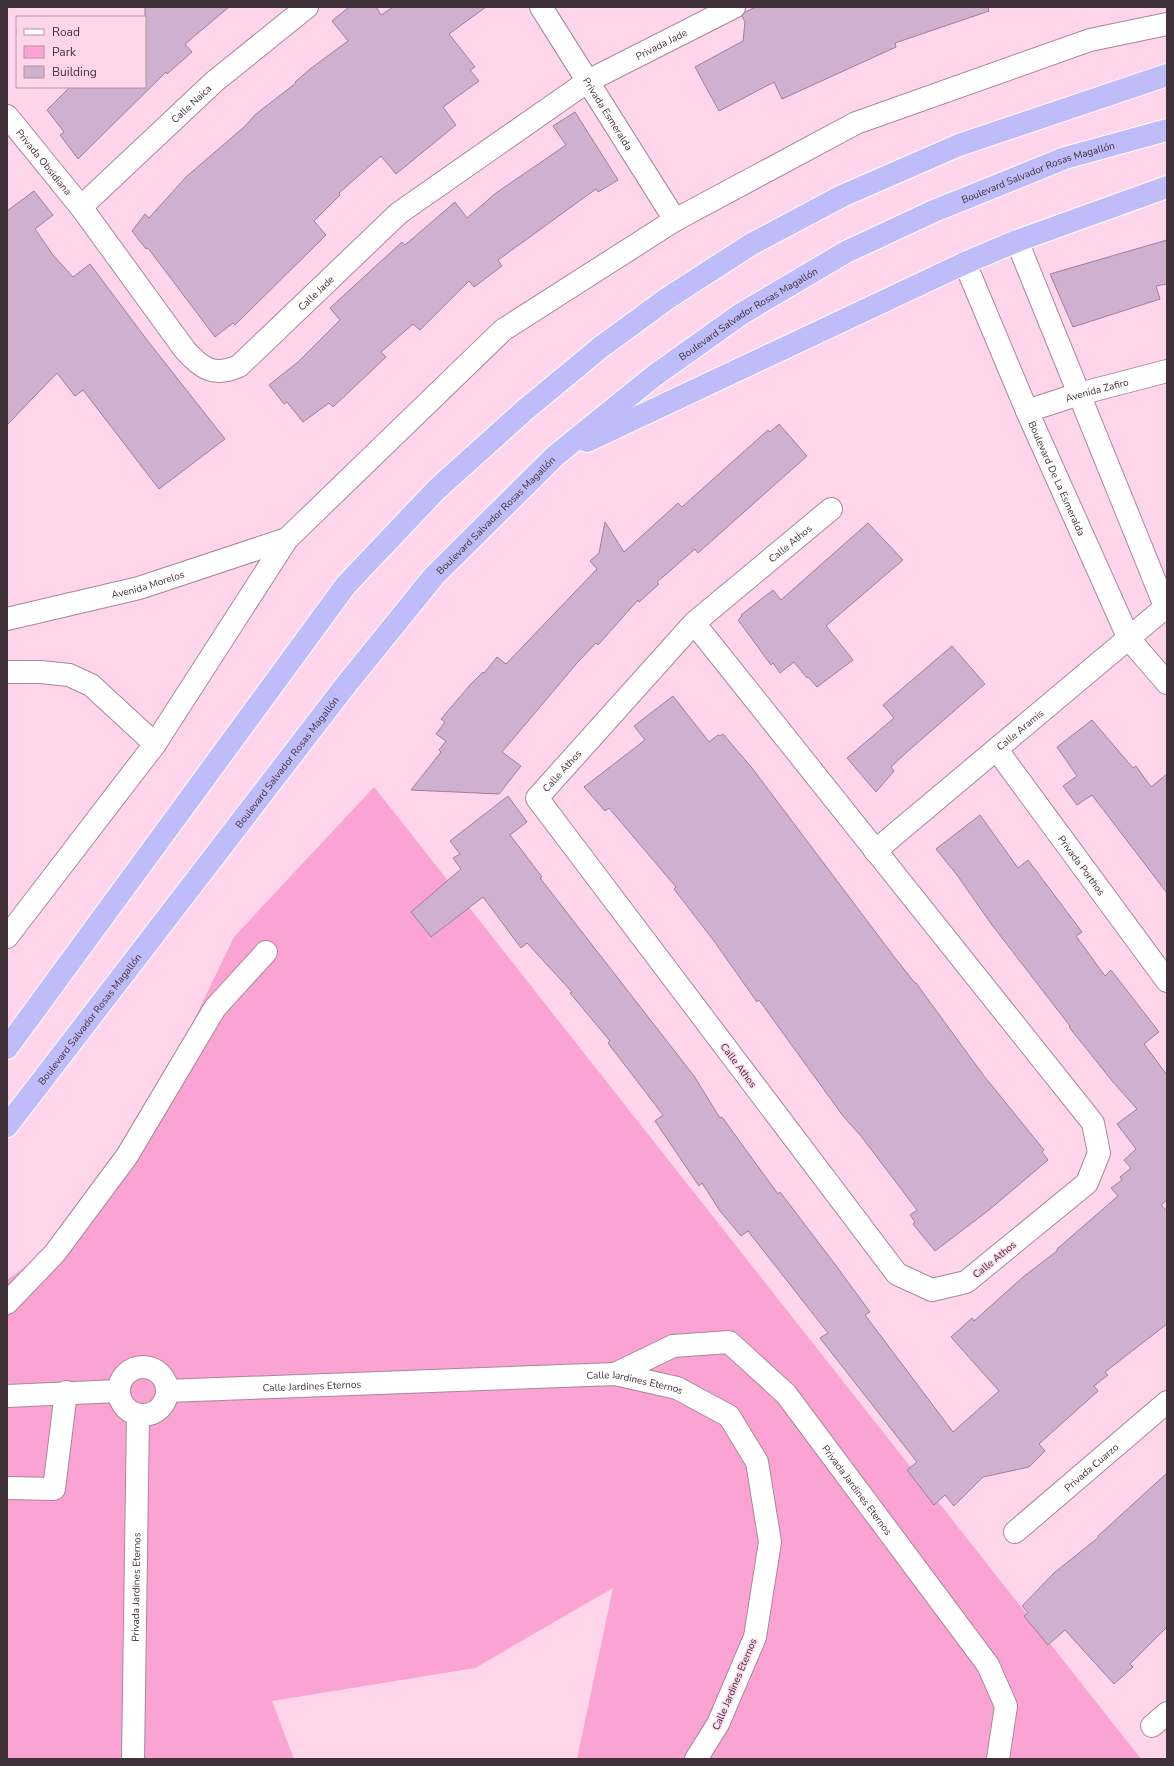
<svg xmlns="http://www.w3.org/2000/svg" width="1174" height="1766" font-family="'Nunito Sans',sans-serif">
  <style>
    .green { fill: #fba3d3 }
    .building { fill: #cfb1cf; stroke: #9d809d }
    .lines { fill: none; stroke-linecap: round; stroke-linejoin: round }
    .minor-casing { stroke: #ac869a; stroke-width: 24 }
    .highway-casing { stroke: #fff; stroke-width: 24 }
    .minor { stroke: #fff; stroke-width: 22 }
    .highway { stroke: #bfbcfa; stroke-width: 22 }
    .labels { text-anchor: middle; stroke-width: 3; stroke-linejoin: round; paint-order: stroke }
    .street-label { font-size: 10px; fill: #413139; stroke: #fed5ea }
  </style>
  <rect width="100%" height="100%" fill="#fed5ea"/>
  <path class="green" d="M374 787 1141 1759H577L613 1588 475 1668 272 1701 294 1759H7V1280L74 1231 165 1080 234 937Z"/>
  <g class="building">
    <path d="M145 7H229L185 44 192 52 167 74 166 72 78 159 60 135 64 132 47 110 70 87H145Z"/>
    <path d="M349 7H376L381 15 393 7H486L449 34 475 67 470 70 479 81 443 107 456 125 396 174 381 156 339 193 340 195 314 221 326 235 235 325 233 323 215 337 148 248 146 249 132 231 145 214 149 218 186 177 244 127 256 114 296 83 295 82 310 69 348 41 332 21Z"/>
    <path d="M756 7H988L989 11 895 43 896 47 782 99 774 82 719 111 695 67 743 41 745 22 742 16 745 12Z"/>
    <path d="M575 112 618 180 598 192 596 189 498 260 502 266 474 287 469 281 420 330 413 324 381 352 386 357 333 407 329 403 303 422 287 402 284 404 269 385 298 362 340 320 330 308 402 242 405 245 455 202 467 218 496 193 566 145 553 126Z"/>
    <path d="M34 191 53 215 35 229 53 255 73 277 90 264 147 340 225 439 159 489 83 390 75 396 57 373 7 425V211Z"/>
    <path d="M1167 240V284L1156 286 1160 299 1073 327 1050 274Z"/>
    <path d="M779 424 807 456 698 553 695 549 657 582 659 584 639 602 638 600 598 645 596 643 577 663 502 752 521 766 499 794 411 790 441 752 439 750 446 741 436 734 445 722 441 719 470 685 483 672 484 673 497 657 506 664 597 569 590 561 599 553 605 522 624 552 678 503 682 507 768 430 770 432Z"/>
    <path d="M868 523 903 560 826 626 853 660 817 687 808 677 807 678 794 662 780 673 773 663 771 665 738 620 742 616 741 615 773 590 781 600Z"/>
    <path d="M952 646 985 684 907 752 891 767 894 771 876 792 847 758 894 718 883 705Z"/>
    <path d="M673 696 709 742 718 735 720 736 723 734 752 768 895 958 915 983H916L984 1076 1044 1150 1042 1152 1048 1160 989 1210 935 1251 913 1224 915 1222 910 1215 917 1210 861 1136 843 1116 759 1000 757 1002 714 941 674 889 676 887 609 808 605 811 584 787 645 740 634 726Z"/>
    <path d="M1092 720 1133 768 1136 766 1151 787 1167 774V893L1092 795 1077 805 1063 786 1077 776 1057 747Z"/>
    <path d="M508 796 527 822 510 835 542 877 540 878 694 1076 720 1118 722 1117 778 1194 780 1192 837 1267 870 1312 865 1315 953 1432 999 1391 951 1337 972 1318 974 1321 1023 1277 1057 1251V1249L1118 1196 1111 1188 1122 1180 1120 1177 1131 1168 1124 1160 1136 1149 1117 1124 1137 1109 1113 1082 1069 1027 1070 1026 992 925 957 875 936 849 980 815 1018 868 1028 860 1082 932 1076 936 1105 976 1111 970 1159 1032 1144 1044 1167 1075V1200L1161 1205 1167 1211V1324L1105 1372 1108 1375 1094 1386 1098 1391 1039 1444 1045 1451 1029 1467 983 1477 954 1506 945 1495 934 1505 907 1470 917 1462 820 1338 828 1333 748 1231 741 1236 720 1211 702 1183 699 1186 655 1121 663 1115 608 1043 610 1041 570 993 572 992 527 943 521 948 483 897 431 937 411 912 461 869 453 858 460 854 450 841Z"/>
    <path d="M1167 1473V1627L1130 1664 1133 1667 1114 1684 1065 1630 1048 1645 1024 1616 1028 1613 1022 1606 1054 1573 1099 1537 1098 1536Z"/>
  </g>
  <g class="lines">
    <defs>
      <g id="minor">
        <path id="s1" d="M541 7 675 220"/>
        <path id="s2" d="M7 116 81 207 185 350C202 369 214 377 239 366L399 213 588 81 734 7"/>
        <path id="s3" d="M81 207 215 81 307 7"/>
        <path d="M1017 241 1167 611"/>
        <path id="s4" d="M965 263 1027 411 1129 639 1167 683"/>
        <path id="s5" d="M1027 411 1079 394 1167 371"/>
        <path id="s6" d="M7 619 139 588 287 539"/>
        <path id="s7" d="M694 623 1093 1123 1099 1153 1087 1183 966 1282 932 1290 897 1274 537 798 694 623 831 509"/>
        <path d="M7 672H41L69 675 91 685 155 744"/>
        <path id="s8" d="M997 750 1167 981"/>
        <path id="s9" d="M875 851 1167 606"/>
        <path d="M7 937 155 744 287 539 503 330 675 220 856 123 1090 40 1167 24"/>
        <path d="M7 1303 55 1253 127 1156 215 1008 266 952"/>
        <circle cx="143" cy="1391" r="24"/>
        <path id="s10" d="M615 1374 673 1346 729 1342 786 1394 988 1665 1006 1706 998 1759"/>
        <path id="s11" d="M167 1391 615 1374 677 1388 729 1416 757 1462 770 1542 755 1637 718 1724 696 1759"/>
        <path d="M7 1396 119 1391"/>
        <path d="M7 1488 54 1489 66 1392"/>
        <path id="s12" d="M1015 1532 1167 1402"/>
        <path d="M1152 1726 1167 1713"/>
        <path id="s13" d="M133 1759 138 1415"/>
      </g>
      <g id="highway">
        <path d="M587 441 965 263 1017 241 1167 187"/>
        <path d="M7 1048 346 585 437 489 526 409 601 347 668 298 750 245 842 196 959 145 1167 75"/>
        <path id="s14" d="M7 1126 345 686 434 576 555 456 654 376 741 314 846 252 934 211 1065 158 1167 130"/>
      </g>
    </defs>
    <use href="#minor" class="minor-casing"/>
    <use href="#highway" class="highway-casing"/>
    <use href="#minor" class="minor"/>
    <use href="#highway" class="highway"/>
  </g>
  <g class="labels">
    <g class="street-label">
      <text dy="4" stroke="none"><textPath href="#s2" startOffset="890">Privada Jade</textPath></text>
      <text dy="4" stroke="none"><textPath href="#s3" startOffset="151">Calle Naica</textPath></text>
      <text dy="4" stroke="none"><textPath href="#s1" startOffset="126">Privada Esmeralda</textPath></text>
      <text dy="4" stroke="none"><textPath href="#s2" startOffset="59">Privada Obsidiana</textPath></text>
      <text dy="4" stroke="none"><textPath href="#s14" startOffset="1431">Boulevard Salvador Rosas Magallón</textPath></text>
      <text dy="4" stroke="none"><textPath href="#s2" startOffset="462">Calle Jade</textPath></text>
      <text dy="4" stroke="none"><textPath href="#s14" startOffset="1107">Boulevard Salvador Rosas Magallón</textPath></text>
      <text dy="4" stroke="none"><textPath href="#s5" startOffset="73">Avenida Zafiro</textPath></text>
      <text dy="4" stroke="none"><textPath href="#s4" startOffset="234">Boulevard De La Esmeralda</textPath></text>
      <text dy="4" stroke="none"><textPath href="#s14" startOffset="783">Boulevard Salvador Rosas Magallón</textPath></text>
      <text dy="4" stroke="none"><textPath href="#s7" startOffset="1889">Calle Athos</textPath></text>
      <text dy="4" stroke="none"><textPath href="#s6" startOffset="145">Avenida Morelos</textPath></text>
      <text dy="4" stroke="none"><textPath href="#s9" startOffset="189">Calle Aramis</textPath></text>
      <text dy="4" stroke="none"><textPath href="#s14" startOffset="459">Boulevard Salvador Rosas Magallón</textPath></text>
      <text dy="4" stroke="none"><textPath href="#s7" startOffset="1566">Calle Athos</textPath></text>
      <text dy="4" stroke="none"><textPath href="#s8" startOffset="143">Privada Porthos</textPath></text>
      <text dy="4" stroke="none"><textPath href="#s14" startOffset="135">Boulevard Salvador Rosas Magallón</textPath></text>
      <text transform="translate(739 1065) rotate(53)" y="4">Calle Athos</text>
      <text transform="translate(994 1259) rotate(-39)" y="4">Calle Athos</text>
      <text dy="4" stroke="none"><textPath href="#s11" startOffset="469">Calle Jardines Eternos</textPath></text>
      <text dy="4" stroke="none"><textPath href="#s11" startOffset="145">Calle Jardines Eternos</textPath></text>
      <text dy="4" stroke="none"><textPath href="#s12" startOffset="100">Privada Cuarzo</textPath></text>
      <text dy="4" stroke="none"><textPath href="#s10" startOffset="317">Privada Jardines Eternos</textPath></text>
      <text dy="4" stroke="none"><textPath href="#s13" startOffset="172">Privada Jardines Eternos</textPath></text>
      <text transform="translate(734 1684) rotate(-67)" y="4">Calle Jardines Eternos</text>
    </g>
  </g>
  <rect width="1174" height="1766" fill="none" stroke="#413139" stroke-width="16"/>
  <rect x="16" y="16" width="130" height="72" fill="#fed5ea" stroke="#b293a3"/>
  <rect x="24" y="29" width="20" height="6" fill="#ffffff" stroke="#b293a3"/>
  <text x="52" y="36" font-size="12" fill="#413139">Road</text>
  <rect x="24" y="46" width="20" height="12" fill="#fba3d3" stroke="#b293a3"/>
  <text x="52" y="56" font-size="12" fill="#413139">Park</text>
  <rect x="24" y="66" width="20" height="12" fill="#cfb1cf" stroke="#b293a3"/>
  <text x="52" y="76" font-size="12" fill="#413139">Building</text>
</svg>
